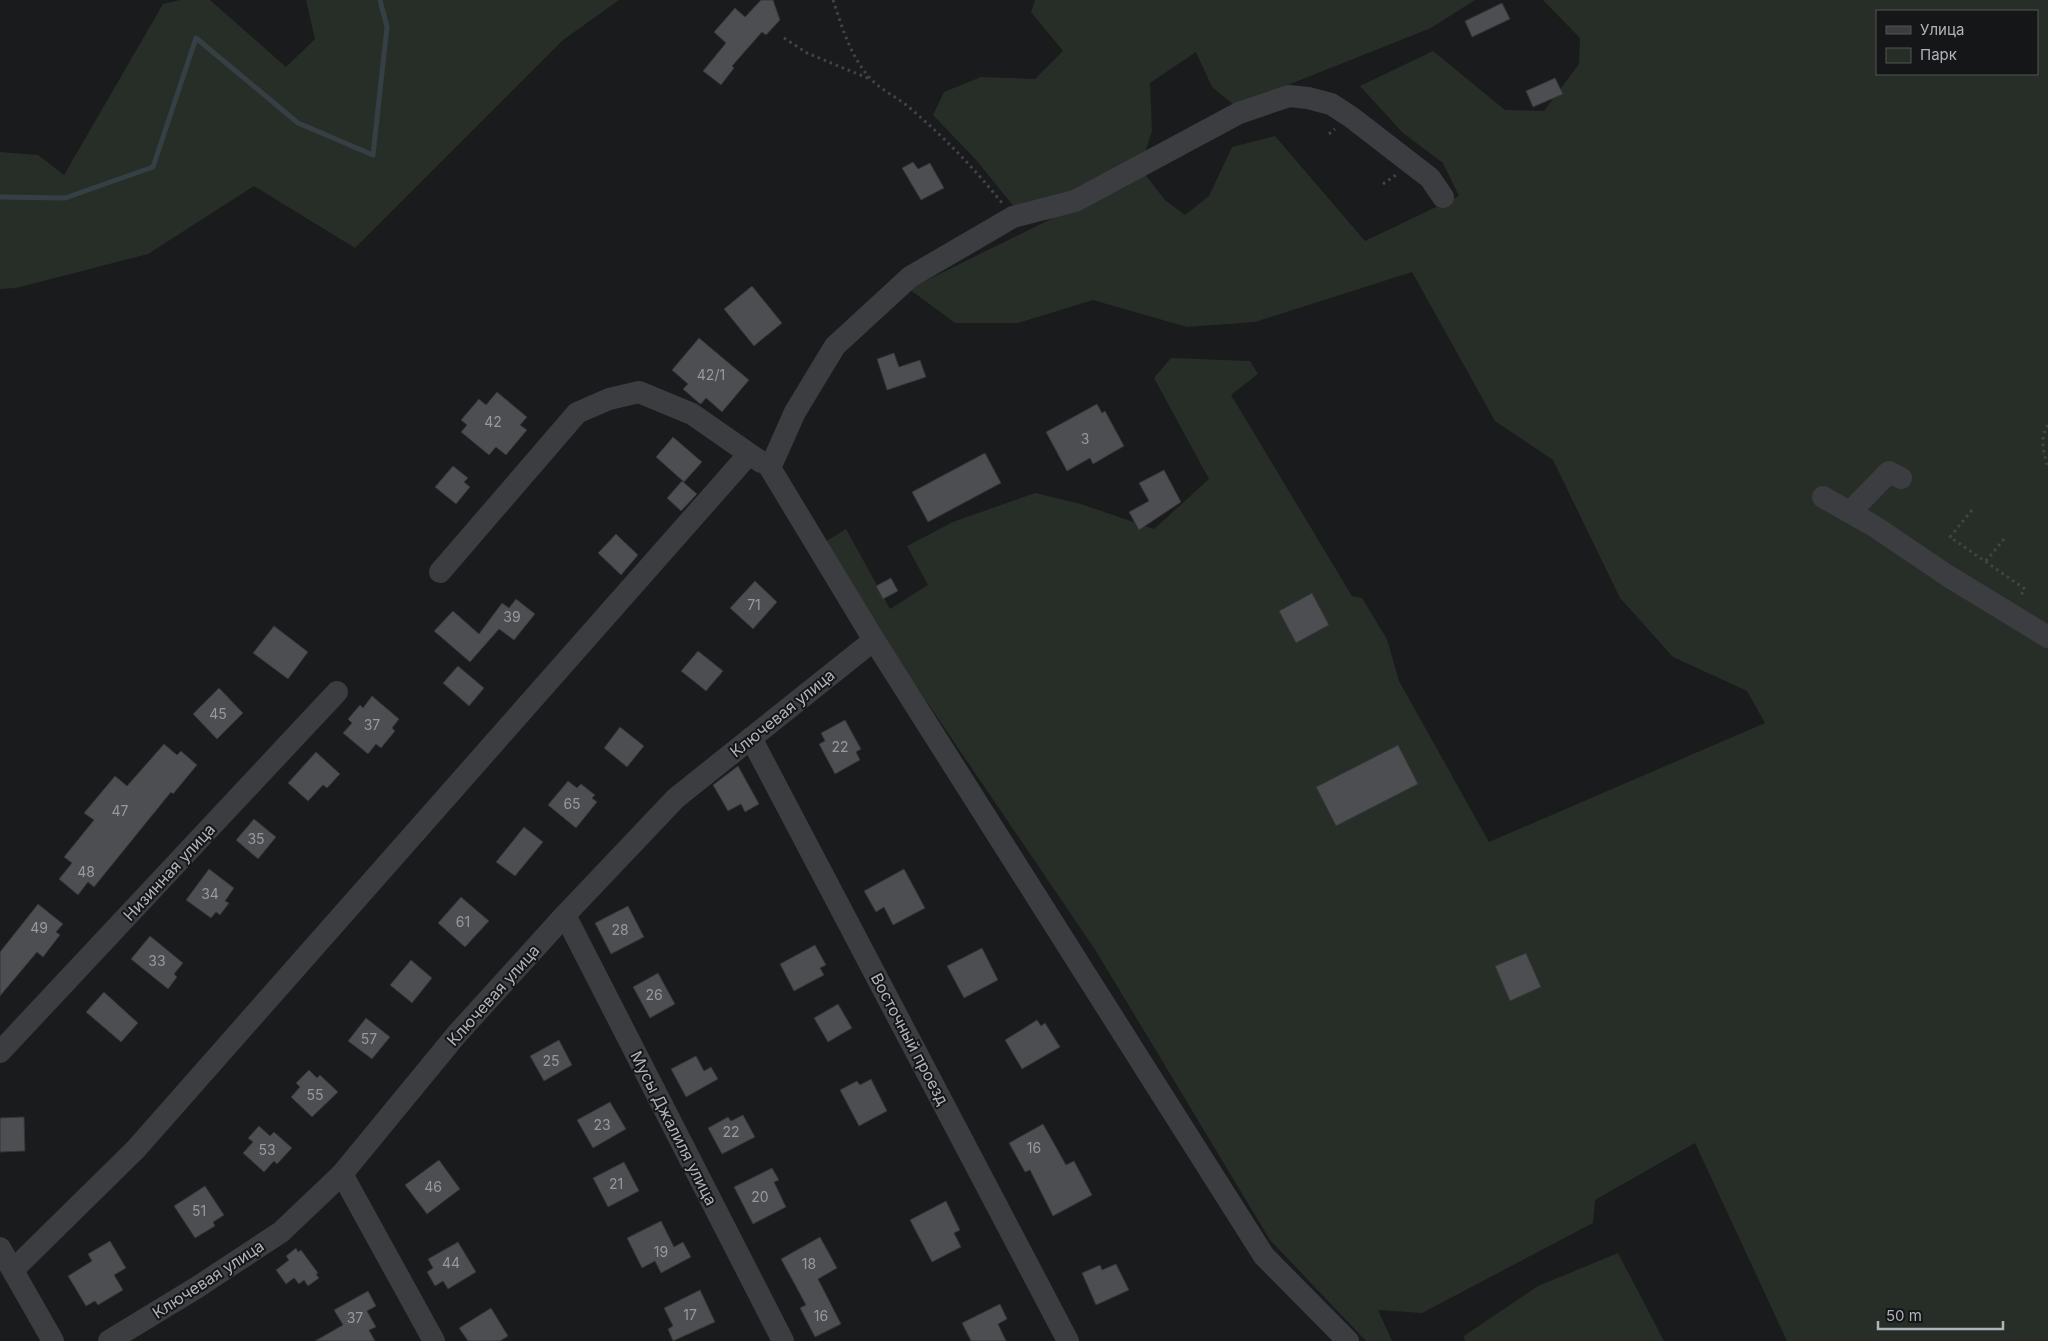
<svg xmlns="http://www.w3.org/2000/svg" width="2048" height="1341" font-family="Inter,sans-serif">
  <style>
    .green { fill: #272e27; fill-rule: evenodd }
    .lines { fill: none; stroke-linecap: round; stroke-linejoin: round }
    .stream { stroke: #363f44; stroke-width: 5 }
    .building { fill: #4d4e51; stroke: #353538 }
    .path { stroke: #424448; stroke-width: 3; stroke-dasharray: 2.5 4; stroke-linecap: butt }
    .minor { stroke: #3c3d41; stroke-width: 22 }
    .labels { text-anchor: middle; stroke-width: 4; stroke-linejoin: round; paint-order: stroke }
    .number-label { font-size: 14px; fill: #969aa0 }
    .street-label { font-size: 16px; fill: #afb4ba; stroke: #151617 }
  </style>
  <rect width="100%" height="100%" fill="#1a1b1c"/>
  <g class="green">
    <path d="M180 0H210L286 67 315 39 306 0H619L563 40 355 248 254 186 148 254 16 288 0 289V152L38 155 64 175 163 4Z"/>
    <path d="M1035 0H1475L1431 28 1235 106 1212 87 1196 52 1150 83 1152 131 1144 156 1082 188 1015 208 977 161 933 115 944 92 981 77 1035 79 1063 51 1031 12Z"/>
    <path d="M1543 0H2048V1341H1787L1695 1143 1595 1200 1593 1223 1422 1313 1378 1310 1392 1341H1366L1270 1240 1096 951 884 639 825 542 846 529 890 609 928 585 907 546 953 522 1035 493 1081 504 1154 529 1209 479 1154 378 1171 358 1250 361 1258 374 1231 395 1352 596 1362 598 1387 639 1399 681 1489 842 1765 723 1747 691 1673 657 1620 598 1553 460 1495 421 1412 272 1255 322 1187 327 1093 300 1018 323H955L909 289 1144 173 1165 200 1185 215 1209 196 1232 147 1275 136 1365 241 1459 196 1443 163 1403 133 1360 86 1433 51 1505 110 1544 111 1579 64 1580 38ZM1877 11H2037V74H1877Z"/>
    <path d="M1618 1253 1664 1341H1465L1464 1336 1538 1286Z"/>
  </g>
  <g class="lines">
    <path class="stream" d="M0 197 65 198 153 167 196 38 298 123 373 155 387 27 380 0"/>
  </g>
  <g class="building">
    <path d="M761 0H773L780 20 766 35 762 32 732 66 734 68 721 85 703 71 726 43 714 32 735 8 745 17Z"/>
    <path d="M1502 3 1510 19 1472 37 1465 21Z"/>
    <path d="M1555 78 1563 94 1533 107 1526 91Z"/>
    <path d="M913 162 918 169 930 163 944 188 921 200 902 168Z"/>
    <path d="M752 286 782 323 754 346 724 309Z"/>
    <path d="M699 338 749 380 722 412 706 398 701 404 699 403 683 389 688 384 672 370Z"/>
    <path d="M894 353 899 367 920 360 926 377 887 390 877 359Z"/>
    <path d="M497 392 527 417 520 425 527 430 506 455 496 447 489 455 461 432 467 425 461 420 479 399 486 405Z"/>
    <path d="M1097 404 1102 413 1105 411 1124 446 1093 464 1090 458 1067 471 1046 432Z"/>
    <path d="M673 437 702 462 684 482 656 457Z"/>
    <path d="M985 453 1001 483 928 522 912 492Z"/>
    <path d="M453 466 468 478 464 482 470 487 456 504 435 487Z"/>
    <path d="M1164 470 1181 502 1139 530 1129 512 1149 501 1139 483Z"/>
    <path d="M682 481 697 494 681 511 667 498Z"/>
    <path d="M616 534 638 555 621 575 598 553Z"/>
    <path d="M891 578 898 591 883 599 876 586Z"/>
    <path d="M755 581 777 602 753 629 730 608Z"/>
    <path d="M1312 593 1329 625 1296 643 1279 611Z"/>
    <path d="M516 599 535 614 514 640 499 629 470 662 434 631 453 611 479 634 502 603 509 608Z"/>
    <path d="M274 626 308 652 288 679 253 653Z"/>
    <path d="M698 651 723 671 706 691 681 671Z"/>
    <path d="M458 666 484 688 469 706 443 683Z"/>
    <path d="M219 688 243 713 217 739 193 714Z"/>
    <path d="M372 696 399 719 392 728 395 731 381 748 376 744 368 754 343 733 352 723 348 719 360 705 363 708Z"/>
    <path d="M845 720 861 749 856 752 860 760 835 774 819 744 825 741 821 733Z"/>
    <path d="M620 727 644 746 627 767 604 748Z"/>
    <path d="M164 744 177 755 181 751 197 765 173 794 171 792 94 887 88 882 78 895 59 879 72 863 64 857 94 820 84 813 115 776 127 786Z"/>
    <path d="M1398 745 1418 784 1336 826 1316 787Z"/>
    <path d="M316 752 340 774 327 788 323 785 308 801 288 783Z"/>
    <path d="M738 766 759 804 745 812 741 804 728 811 713 785Z"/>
    <path d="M568 781 577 788 581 784 595 795 592 798 597 802 576 828 548 805Z"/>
    <path d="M254 819 276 837 258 859 236 840Z"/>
    <path d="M524 827 543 842 515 876 496 862Z"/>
    <path d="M209 869 234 888 225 901 229 903 220 915 216 912 211 918 186 900Z"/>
    <path d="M904 869 925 908 893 925 884 907 876 912 864 891Z"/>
    <path d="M461 897 489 921 465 947 438 923Z"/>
    <path d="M38 904 63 924 56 932 60 935 43 957 37 952 0 996V952Z"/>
    <path d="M628 906 644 937 611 954 595 923Z"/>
    <path d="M150 936 183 963 174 974 177 977 168 989 131 959Z"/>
    <path d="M815 945 826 965 820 968 824 975 794 991 780 964Z"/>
    <path d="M982 948 998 980 964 998 947 966Z"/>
    <path d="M1526 953 1541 987 1510 1001 1495 966Z"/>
    <path d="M411 960 432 978 412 1003 390 985Z"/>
    <path d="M658 973 675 1004 650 1018 633 987Z"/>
    <path d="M104 992 138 1023 121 1042 86 1012Z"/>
    <path d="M838 1004 852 1028 828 1042 814 1018Z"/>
    <path d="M366 1018 390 1037 372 1059 348 1041Z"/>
    <path d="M1037 1020 1041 1026 1045 1023 1060 1047 1022 1069 1005 1040Z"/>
    <path d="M559 1040 572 1065 544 1081 530 1056Z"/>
    <path d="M696 1056 704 1071 711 1067 718 1079 686 1097 671 1069Z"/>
    <path d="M309 1070 317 1078 320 1075 338 1092 312 1117 291 1097 300 1087 296 1083Z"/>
    <path d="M871 1079 887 1111 859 1126 840 1090 857 1081 860 1085Z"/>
    <path d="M610 1102 626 1129 593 1148 577 1120Z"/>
    <path d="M743 1115 755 1137 722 1154 708 1128 728 1117 731 1121Z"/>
    <path d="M24 1117 25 1151 0 1152V1118Z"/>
    <path d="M1043 1124 1066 1165 1074 1161 1092 1195 1053 1216 1030 1170 1025 1172 1009 1143Z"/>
    <path d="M259 1126 270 1136 274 1132 292 1148 277 1164 274 1161 264 1172 243 1153 253 1142 248 1138Z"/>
    <path d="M439 1160 460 1189 427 1214 405 1185Z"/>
    <path d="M624 1162 639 1191 608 1207 593 1178Z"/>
    <path d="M772 1168 779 1180 774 1182 786 1207 753 1224 734 1187Z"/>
    <path d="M205 1186 224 1215 213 1222 215 1226 195 1238 174 1206Z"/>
    <path d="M946 1201 960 1230 954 1233 961 1247 932 1262 910 1220Z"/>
    <path d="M661 1221 674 1247 683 1242 691 1257 661 1273 655 1261 642 1268 627 1238Z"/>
    <path d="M820 1237 837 1268 818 1279 841 1324 815 1337 800 1308 806 1305 781 1259Z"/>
    <path d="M110 1241 126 1268 114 1275 123 1290 98 1305 95 1301 86 1306 68 1276 92 1261 88 1254Z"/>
    <path d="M458 1242 476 1272 448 1289 443 1281 435 1286 427 1272 433 1268 428 1259Z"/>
    <path d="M296 1248 298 1252 301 1250 318 1273 316 1274 319 1278 308 1286 304 1280 299 1284 294 1278 286 1284 276 1270 289 1260 286 1256Z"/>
    <path d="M1116 1264 1129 1290 1096 1305 1082 1273 1100 1265 1102 1270Z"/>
    <path d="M700 1290 715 1322 673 1341 668 1329 673 1326 664 1308Z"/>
    <path d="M368 1291 376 1306 367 1311 376 1327 369 1330 375 1341H315L343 1325 334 1310Z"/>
    <path d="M1000 1304 1007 1319 998 1324 1006 1341H971L962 1323Z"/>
    <path d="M491 1308 508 1336 500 1341H468L459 1328Z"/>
  </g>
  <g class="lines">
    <g class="path">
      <path d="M833 0C842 27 851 58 871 79 882 91 899 98 911 109 945 138 974 168 1002 203"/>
      <path d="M784 38 807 53 870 79"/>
      <path d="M1329 134 1335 129"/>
      <path d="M1383 184 1396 175"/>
      <path d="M2048 425C2039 440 2044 452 2048 468"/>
      <path d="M1972 510 1950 537 2025 589 2019 598"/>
      <path d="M1986 561 2004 539"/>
    </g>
    <g class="minor">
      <path d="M1823 497 1874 526 1948 576 2048 637"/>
      <path d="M1850 512 1889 472 1901 478"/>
      <path d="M440 572 577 413 609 399 639 392 692 414 761 462"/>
      <path d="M751 738 1068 1341"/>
      <path d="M565 915 783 1341"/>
      <path d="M0 1052 337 692"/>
      <path d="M342 1174 434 1341"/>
      <path d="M0 1248 53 1341"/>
      <path d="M13 1270 136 1149 749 454"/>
      <path d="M109 1341 196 1288 281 1232 342 1174 457 1034 565 915 676 798 874 640"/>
      <path d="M1348 1341 1264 1256 874 640 770 468 795 412 835 346 910 277 1013 217 1075 201 1239 113 1289 96 1308 98 1331 104 1351 117 1430 178 1443 197"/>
    </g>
  </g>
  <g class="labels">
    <g class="number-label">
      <text x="711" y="380">42/1</text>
      <text x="493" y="427">42</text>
      <text x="1085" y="444">3</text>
      <text x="754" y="610">71</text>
      <text x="512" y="622">39</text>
      <text x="218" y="719">45</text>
      <text x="372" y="730">37</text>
      <text x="840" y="752">22</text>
      <text x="572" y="809">65</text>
      <text x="120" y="816">47</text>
      <text x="256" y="844">35</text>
      <text x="86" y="877">48</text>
      <text x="210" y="899">34</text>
      <text x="463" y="927">61</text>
      <text x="39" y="933">49</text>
      <text x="620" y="935">28</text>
      <text x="157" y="966">33</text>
      <text x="654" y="1000">26</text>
      <text x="369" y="1044">57</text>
      <text x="551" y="1066">25</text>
      <text x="315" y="1100">55</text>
      <text x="602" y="1130">23</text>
      <text x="731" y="1137">22</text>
      <text x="1034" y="1153">16</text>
      <text x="267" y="1155">53</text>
      <text x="616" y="1189">21</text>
      <text x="433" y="1192">46</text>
      <text x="760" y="1202">20</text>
      <text x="199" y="1216">51</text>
      <text x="661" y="1257">19</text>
      <text x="451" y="1268">44</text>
      <text x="809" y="1269">18</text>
      <text x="690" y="1320">17</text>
      <text x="821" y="1321">16</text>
      <text x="355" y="1323">37</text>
    </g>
    <g class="street-label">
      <text transform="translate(782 713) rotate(-39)" y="6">Ключевая улица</text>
      <text transform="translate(169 872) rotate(-47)" y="6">Низинная улица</text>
      <text transform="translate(493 995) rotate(-48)" y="6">Ключевая улица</text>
      <text transform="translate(910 1039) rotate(62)" y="6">Восточный проезд</text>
      <text transform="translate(674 1128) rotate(63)" y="6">Мусы Джалиля улица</text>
      <text transform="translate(208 1279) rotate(-33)" y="6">Ключевая улица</text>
    </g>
  </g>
  <rect x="1876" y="10" width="162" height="65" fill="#151617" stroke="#535558"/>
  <rect x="1886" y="26" width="25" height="8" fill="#3c3d41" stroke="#535558"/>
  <text x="1920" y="35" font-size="15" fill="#afb4ba">Улица</text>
  <rect x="1886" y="48" width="25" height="15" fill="#272e27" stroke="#535558"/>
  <text x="1920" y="60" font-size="15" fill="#afb4ba">Парк</text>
  <path d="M1878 1321v8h125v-8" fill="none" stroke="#afb4ba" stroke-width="2.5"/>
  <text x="1886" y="1321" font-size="15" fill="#afb4ba" stroke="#151617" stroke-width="4" paint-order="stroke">50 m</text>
</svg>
